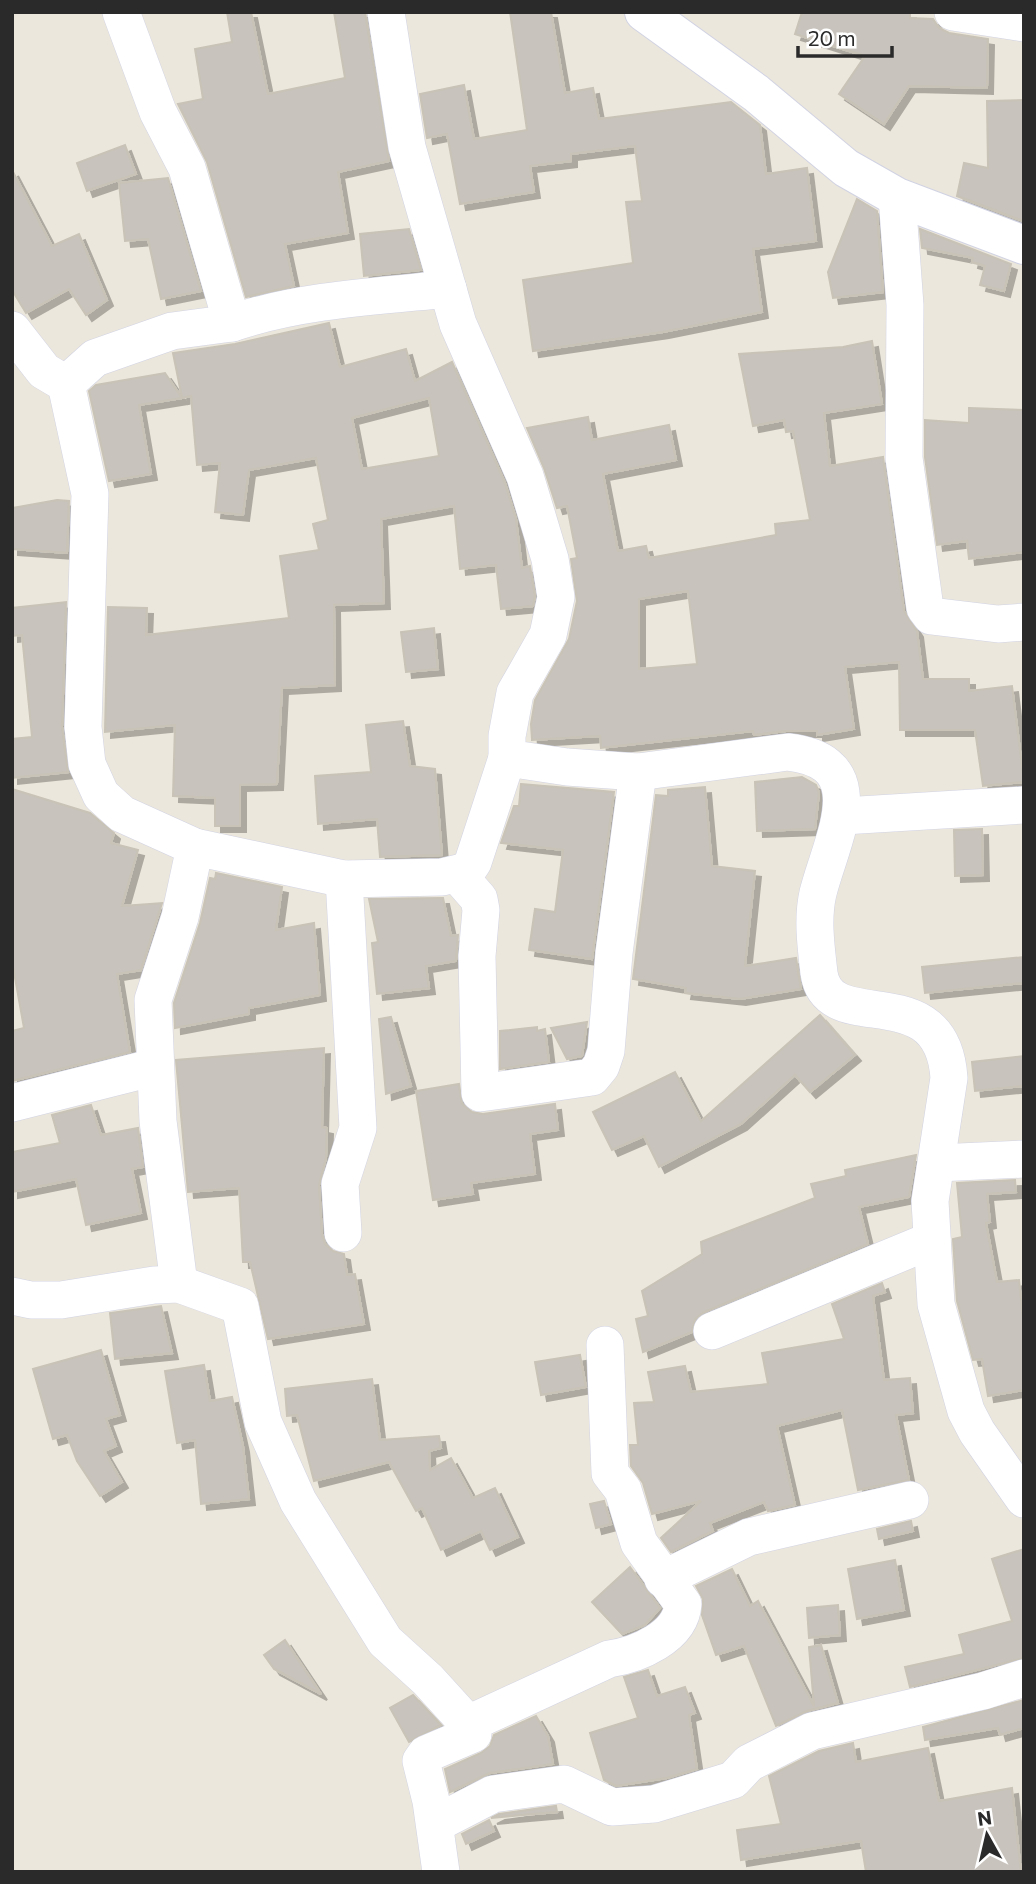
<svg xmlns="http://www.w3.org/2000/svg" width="1036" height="1884" font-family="Commissioner,sans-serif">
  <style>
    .building { fill: #c8c3bc; stroke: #c8c3b6; stroke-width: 2; fill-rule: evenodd; filter: url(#shadow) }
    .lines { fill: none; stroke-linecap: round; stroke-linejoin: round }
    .minor-casing { stroke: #d1d3e3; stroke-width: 38 }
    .secondary-casing { stroke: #d1d3e3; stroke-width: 40 }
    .minor { stroke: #fff; stroke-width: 37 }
    .secondary { stroke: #fff; stroke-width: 38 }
  </style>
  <defs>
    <filter id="shadow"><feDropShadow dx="6" dy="6" stdDeviation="0" flood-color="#0004"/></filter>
  </defs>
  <rect width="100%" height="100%" fill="#ece7dc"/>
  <g class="building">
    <path d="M227 12H251L268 94 345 78 334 12H365L389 161 338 172 348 233 285 244 294 286 246 297 207 162 178 104 203 99 195 49 232 42Z"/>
    <path d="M510 12H551L565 93 593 88 599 119 731 102 760 125 766 174 807 168 816 241 753 249 762 312 663 332 533 351 523 280 633 263 626 202 642 201 635 146 571 154V161L530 166 534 192 460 204 447 134 427 138 420 94 464 85 474 139 527 130Z"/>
    <path d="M802 12H910V18L933 19 939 28 949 33 988 39 987 88 909 86 884 124 839 94 865 56 795 34Z"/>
    <path d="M1023 100 1024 176 1023 221 957 196 964 163 988 168 987 101Z"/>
    <path d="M125 145 136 174 87 191 77 163Z"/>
    <path d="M12 170 52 246 79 234 107 300 86 315 69 289 26 313 12 290Z"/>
    <path d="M168 178 201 291 161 299 148 239 125 241 119 183Z"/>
    <path d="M857 199 877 211 883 292 833 298 828 272Z"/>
    <path d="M409 229 421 270 364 276 360 234Z"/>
    <path d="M920 229 1011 264 1004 291 980 285 985 266 972 262 973 258 922 248Z"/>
    <path d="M329 323 340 367 406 349 415 381 452 362 505 483 516 519 522 568 530 566 535 596 533 606 501 609 496 565 460 569 454 506 381 519 384 603 334 605 335 685 282 688 277 784 240 785V826H215V798L173 796 175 725 105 732 108 607 147 608 146 635 289 618 280 556 319 550 313 524 328 520 316 458 249 470 243 515 215 512 220 463 197 465 191 396 182 398 173 353 235 344ZM429 398 439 456 362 469 352 418Z"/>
    <path d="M872 341 882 404 824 413 830 466 883 457 904 611 917 631 923 679H969V691L1012 686 1024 782 983 786 975 730H900L899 662 845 667 854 729 817 735V731H786L754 735 753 731 601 748 600 736 532 740 531 724 535 700 569 639 577 601 571 559 577 558 567 506 557 508 544 468 527 428 588 417 592 440 669 425 676 460 603 474 618 551 646 546 649 558 776 535 775 524 810 520 793 431 786 432 784 420 753 426 739 354 843 347ZM688 591 697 664 639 669V599Z"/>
    <path d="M165 373 182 398 139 405 151 474 109 481 89 391 96 385Z"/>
    <path d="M969 408 1024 410V552L969 559 967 541 937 545 925 457V420L969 423Z"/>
    <path d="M57 500 69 501 67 553 12 549V508Z"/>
    <path d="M66 602 62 727 68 772 12 778V739L32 737 22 635 12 636V608Z"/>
    <path d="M434 628 438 669 406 672 401 632Z"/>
    <path d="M403 721 410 766 435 769 442 855 380 857 377 819 318 824 315 776 371 772 366 725Z"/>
    <path d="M802 777 816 785 819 793 815 829 757 831 755 782Z"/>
    <path d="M521 784 614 792 592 959 529 950 535 909 555 912 563 850 501 843 514 806H519Z"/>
    <path d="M705 787 712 866 755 871 745 966 796 958 801 989 740 999 685 993 686 988 633 979 656 795 668 796V790Z"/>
    <path d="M12 789 90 813 114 833 111 843 138 850 122 906 162 903 141 970 117 974 130 1052 12 1081V1031L24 1028 12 961Z"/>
    <path d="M982 829 983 875 955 876 954 830Z"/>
    <path d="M216 873 282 887 276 930 314 923 320 995 249 1008V1014L175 1028 174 1003 200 923 210 878 215 879Z"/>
    <path d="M443 898 451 936 458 935 456 961 426 966 429 988 377 994 372 943 378 942 369 899Z"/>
    <path d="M1024 957V983L925 993 922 967Z"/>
    <path d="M820 1015 855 1055 810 1092 795 1075 741 1124 659 1167 644 1136 612 1150 593 1112 675 1072 701 1121Z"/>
    <path d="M391 1017 411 1086 386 1094 379 1019Z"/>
    <path d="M587 1022 582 1056 567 1059 551 1028Z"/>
    <path d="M537 1027V1031L545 1029 549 1062 500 1069V1031Z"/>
    <path d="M324 1048 322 1127 327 1128 326 1158 319 1185 322 1234 325 1244 333 1251 344 1254 347 1275 355 1274 364 1324 268 1339 250 1262H243L239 1188 188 1192 176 1060Z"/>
    <path d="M1024 1056V1086L975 1091 972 1062Z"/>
    <path d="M459 1084 462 1104 472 1112 483 1114 555 1104 558 1130 530 1134 535 1174 471 1183 473 1194 433 1200 416 1091Z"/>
    <path d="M91 1105 101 1135 138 1128 143 1167 132 1169 141 1213 86 1225 76 1179 12 1192V1152L60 1143 52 1115Z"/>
    <path d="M916 1155 909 1197 859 1207 868 1244 704 1312 695 1319 692 1332 643 1352 636 1319 648 1316 642 1291 702 1254 701 1242 815 1198 811 1184 846 1176 845 1170Z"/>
    <path d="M1015 1180 1016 1192 987 1194 990 1222 986 1223 997 1282 1019 1280 1024 1328V1390L988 1396 982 1359 973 1360 957 1301 953 1239 962 1237 957 1183Z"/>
    <path d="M882 1283 885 1292 873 1296 884 1380 910 1378 913 1413 896 1415 909 1480 858 1490 842 1410 777 1426 795 1505 768 1511 764 1502 710 1523 713 1531 671 1552 661 1538 701 1501 652 1514 643 1483 631 1466 630 1445H638L634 1403 654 1402 648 1372 685 1366 691 1392 768 1384 762 1353 844 1339 832 1304Z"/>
    <path d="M161 1306 172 1353 115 1359 110 1313Z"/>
    <path d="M101 1350 120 1415 106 1419 116 1446 104 1451 122 1482 100 1496 77 1461 67 1435 53 1439 33 1369Z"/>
    <path d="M580 1355 586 1387 541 1395 535 1362Z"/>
    <path d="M204 1365 210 1401 232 1397 243 1446 249 1499 201 1504 195 1440 177 1443 165 1371Z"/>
    <path d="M372 1379 380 1440 439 1436 441 1448 429 1451 430 1470 451 1458 473 1498 495 1488 518 1537 490 1550 481 1531 441 1550 422 1508 416 1511 389 1462 314 1481 297 1415 287 1416 285 1389Z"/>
    <path d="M604 1501 611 1524 596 1528 590 1504Z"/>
    <path d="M911 1521 913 1531 879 1539 877 1529Z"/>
    <path d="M1024 1549V1658L910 1687 905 1667 964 1654 959 1635 1012 1621 992 1559Z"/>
    <path d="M895 1560 904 1610 857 1619 848 1569Z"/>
    <path d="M630 1567 660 1608 645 1625 622 1634 592 1602Z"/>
    <path d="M732 1569 750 1606 758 1601 814 1706 809 1647 821 1645 838 1703 807 1711 776 1726 744 1646 716 1655 702 1615 703 1599 696 1586Z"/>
    <path d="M838 1605 840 1635 809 1638 807 1608Z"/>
    <path d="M285 1640 321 1694 274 1669 264 1655Z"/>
    <path d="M648 1670 657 1696 685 1687 695 1713 689 1715 697 1769 667 1778 616 1786 604 1780 590 1733 638 1718 624 1677Z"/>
    <path d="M413 1695 441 1725 409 1742 390 1708Z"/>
    <path d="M1024 1700V1728L1000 1735 998 1728 925 1740 923 1727Z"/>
    <path d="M536 1716 548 1736 553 1764 490 1773 450 1792 445 1769 481 1753 490 1746 494 1735Z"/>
    <path d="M853 1743 856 1762 928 1748 939 1801 1012 1788 1021 1872H866L861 1841 741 1860 737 1830 781 1824 769 1776 819 1751Z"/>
    <path d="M556 1806 557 1812 491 1818 499 1814Z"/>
    <path d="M489 1820 494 1831 466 1844 462 1834Z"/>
  </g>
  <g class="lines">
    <defs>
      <g id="minor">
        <path d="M386 12 407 147 458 324 525 476 550 559 556 597 548 635 515 693 507 736V758L567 767 638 772 788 752C877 762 831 840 818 893 812 918 816 947 819 973 828 1039 942 973 949 1078L930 1201 936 1304 966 1411 977 1432 1024 1499"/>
        <path d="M953 12 1024 23"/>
        <path d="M897 197 905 305 904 458 925 608 931 616 998 624 1024 622"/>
        <path d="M232 323C300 300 377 296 448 289"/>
        <path d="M12 330 44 371 66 384 90 494 83 727 87 764 101 795 122 814 195 847 344 879 442 877 467 871 473 862 507 758"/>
        <path d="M66 384 95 358 172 331 232 323 187 168 158 112 121 12"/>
        <path d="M843 816 1024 805"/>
        <path d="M458 875 479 899 481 910 477 956 480 1093 592 1077 601 1066 606 1051 614 953 638 772"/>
        <path d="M12 1103 155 1067"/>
        <path d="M937 1163 1024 1159"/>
        <path d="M343 1233 340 1184 358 1128 344 879"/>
        <path d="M179 1284 158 1121 153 1000 180 917 195 847"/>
        <path d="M12 1296 31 1300H61L154 1285 179 1284 240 1306 263 1422 298 1501 385 1641 428 1680 468 1724"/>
        <path d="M712 1331 932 1240"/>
        <path d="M663 1579 749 1537 910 1500"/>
        <path d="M435 1824 493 1794 564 1784 612 1807 654 1804 733 1780 749 1763 812 1731 983 1691 1024 1678"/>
        <path d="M441 1872 431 1801 421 1761 426 1754 473 1734 468 1724 609 1659C637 1655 681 1637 683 1604L639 1543 623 1490 610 1473 605 1345"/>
      </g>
      <path id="secondary" d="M644 12 756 93 846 168 897 197 1024 245"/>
    </defs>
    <use href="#minor" class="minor-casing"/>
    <use href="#secondary" class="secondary-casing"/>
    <use href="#minor" class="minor"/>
    <use href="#secondary" class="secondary"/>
  </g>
  <rect width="1036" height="1884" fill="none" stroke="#2a2a2a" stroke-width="28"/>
  <g transform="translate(987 1835) rotate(352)" stroke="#ffffff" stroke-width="5" paint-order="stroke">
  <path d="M0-5L12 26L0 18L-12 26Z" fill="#2a2a2a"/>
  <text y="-10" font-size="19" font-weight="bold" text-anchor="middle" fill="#2a2a2a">N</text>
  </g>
  <path d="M798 46v10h94v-10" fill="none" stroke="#2a2a2a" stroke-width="3.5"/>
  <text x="808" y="46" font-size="21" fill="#2a2a2a" stroke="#ffffff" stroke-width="5" paint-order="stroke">20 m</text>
</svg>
